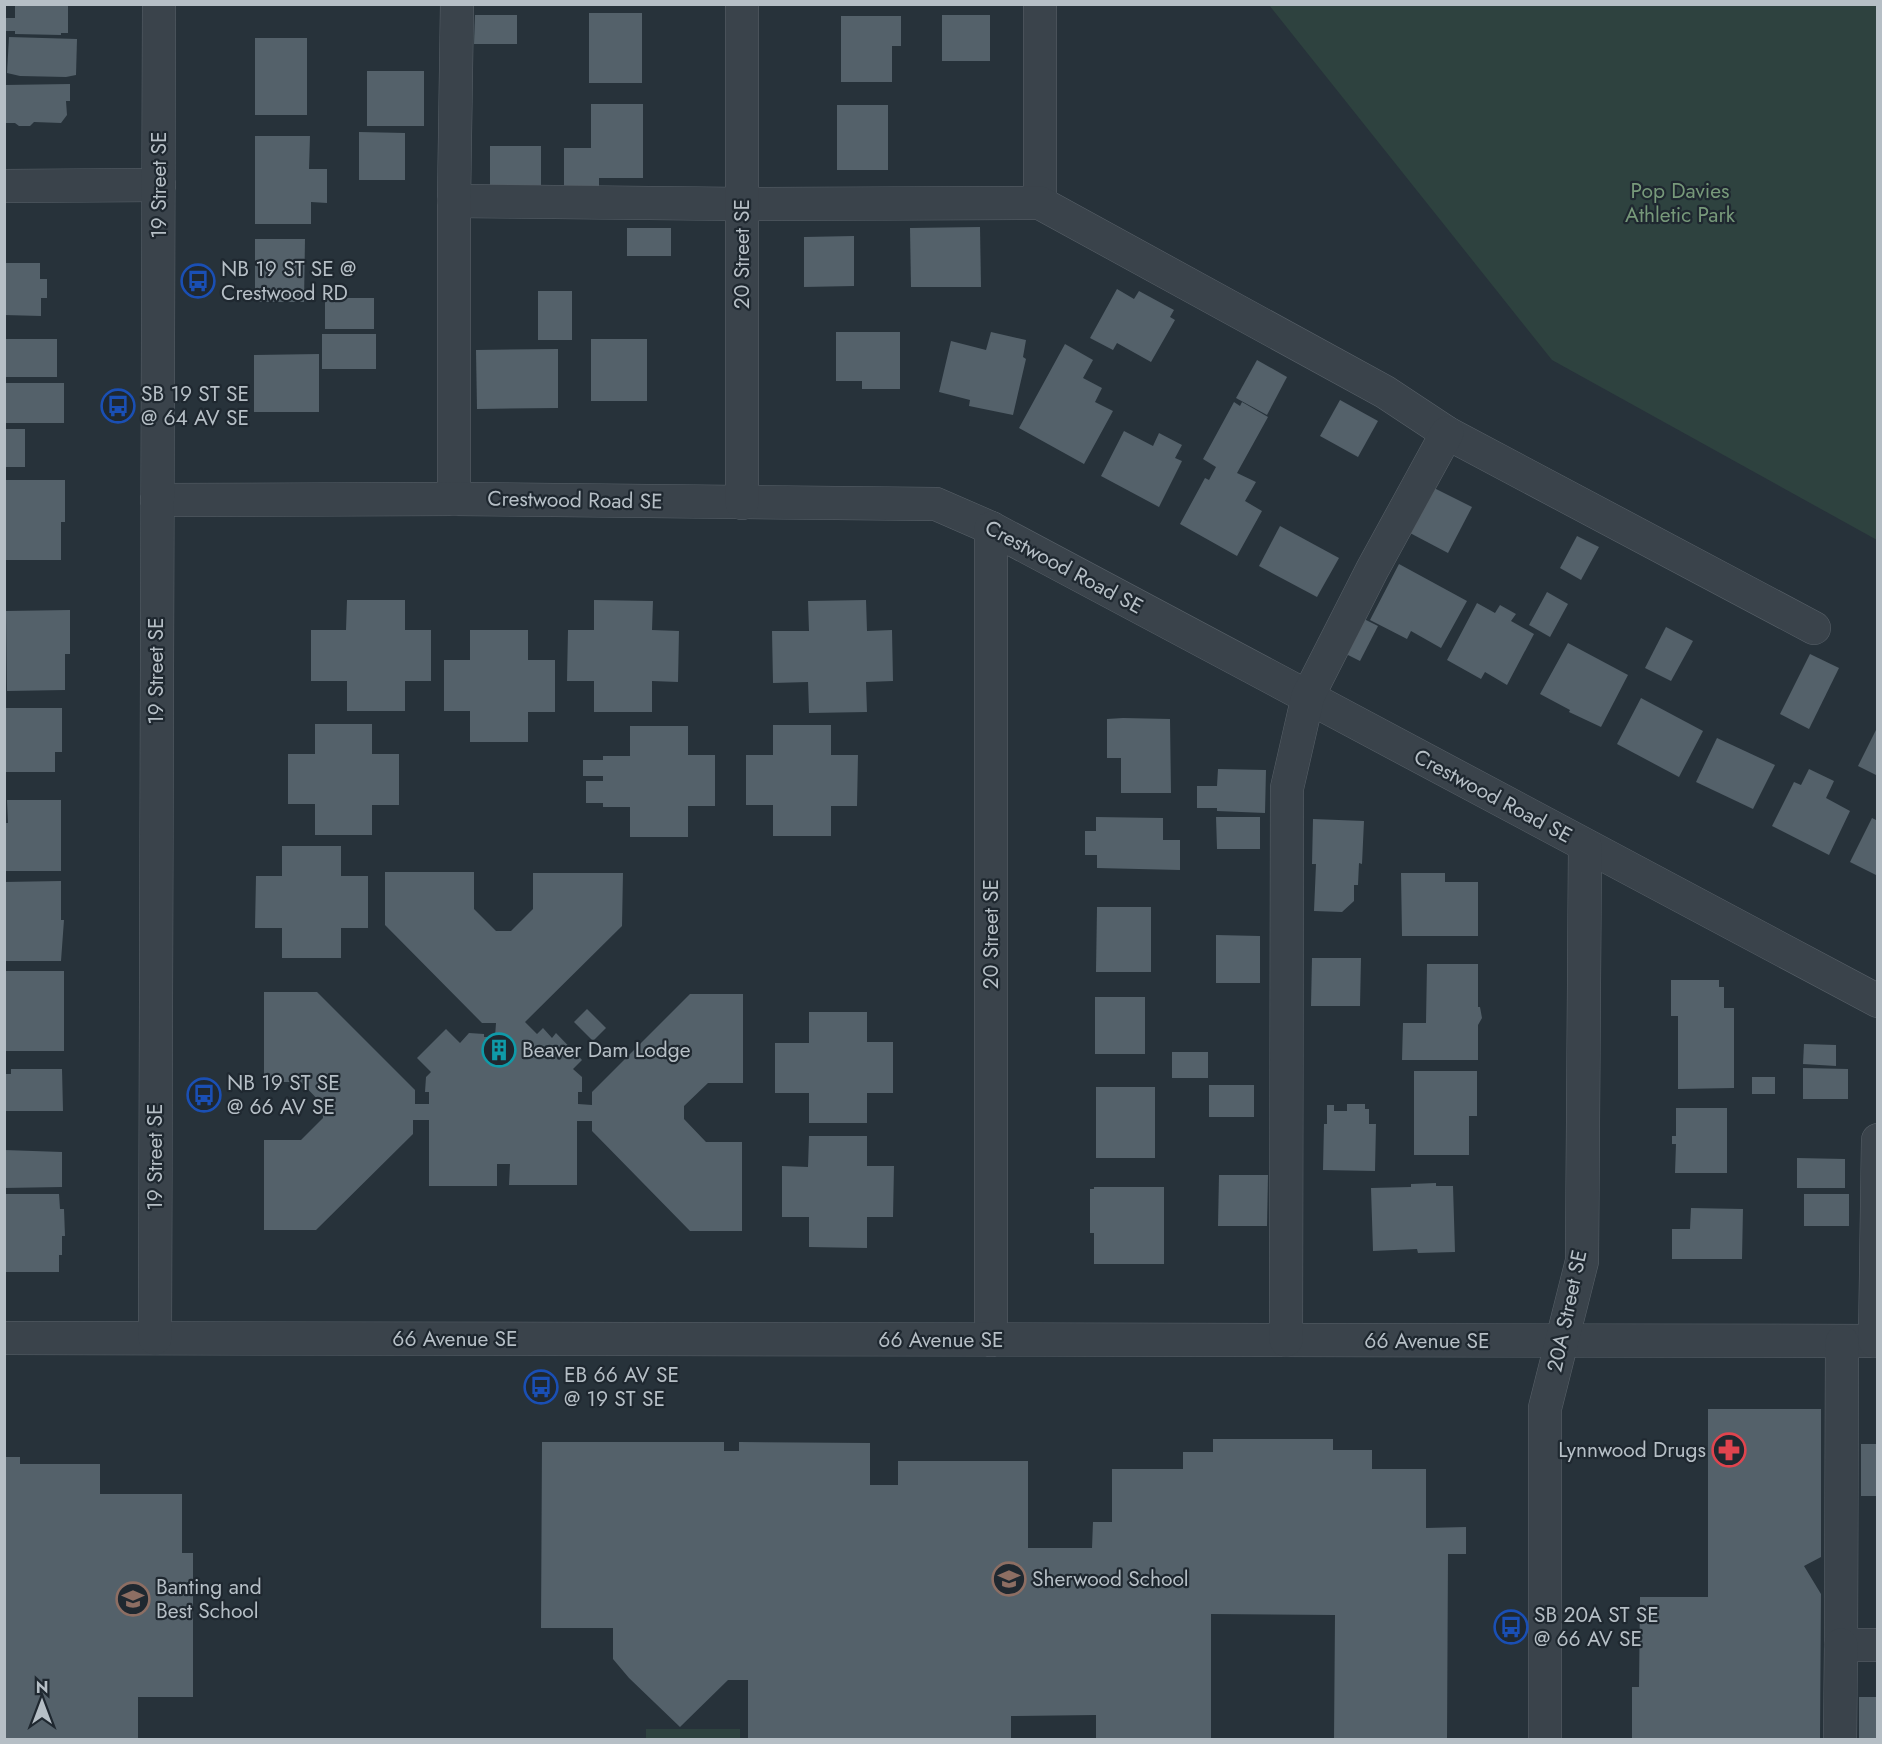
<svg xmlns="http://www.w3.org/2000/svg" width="1882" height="1744" font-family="Jost,sans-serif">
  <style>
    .green { fill: #2e423f }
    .building { fill: #54616a }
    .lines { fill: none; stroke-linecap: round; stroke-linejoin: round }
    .minor-casing { stroke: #586169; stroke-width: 34 }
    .minor { stroke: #3a434b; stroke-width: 33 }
    .labels { text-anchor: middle; stroke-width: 4.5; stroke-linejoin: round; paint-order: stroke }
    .street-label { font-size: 21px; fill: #b6bfc6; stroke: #1f2830 }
    .park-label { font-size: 21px; fill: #77997a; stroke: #1f2830 }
    .poi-label { font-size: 21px; fill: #b6bfc6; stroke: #1f2830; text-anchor: start }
  </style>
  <rect width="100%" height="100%" fill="#27323a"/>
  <g class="green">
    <path d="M1269 5H1877V540L1552 360Z"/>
    <rect x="646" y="1729" width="94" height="10"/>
  </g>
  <g class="building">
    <path d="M15 4H68V33H61V35L15 34V31H6V18H15Z"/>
    <rect x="589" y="13" width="53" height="70"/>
    <path d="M475 15H517V44H474Z"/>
    <rect x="942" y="15" width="48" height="46"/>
    <path d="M841 16H901V46H892V82H841Z"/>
    <path d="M9 37 77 39 76 75 66 77 20 76 7 73Z"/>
    <rect x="255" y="38" width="52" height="77"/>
    <rect x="367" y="71" width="57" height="55"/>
    <path d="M70 84V101H66L67 115 61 123 34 122 30 126H19L15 123H4V85Z"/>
    <path d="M591 104H643V178H599V188H564V148H591Z"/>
    <rect x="837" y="105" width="51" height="65"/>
    <path d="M359 132 405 133V180H359Z"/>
    <path d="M255 136H310L309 169H327V203L311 202V224H255Z"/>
    <rect x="490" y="146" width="51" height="39"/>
    <path d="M980 227 981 287H911L910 228Z"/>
    <rect x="627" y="228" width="44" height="28"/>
    <path d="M854 236V286L804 287V237Z"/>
    <path d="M255 239H305L304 302H255Z"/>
    <path d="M4 263H40V279H47V298H41V316L4 315Z"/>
    <path d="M1117 289 1134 299 1139 291 1174 310 1170 317 1175 320 1151 362 1117 343 1113 350 1090 338Z"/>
    <rect x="538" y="291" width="34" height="49"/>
    <rect x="325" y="298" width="49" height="31"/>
    <path d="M836 332H900V389H862V381H836Z"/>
    <path d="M991 332 1026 340 1023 357 1026 359 1013 415 969 406 970 400 939 392 951 341 986 350Z"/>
    <rect x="322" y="334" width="54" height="35"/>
    <rect x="4" y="339" width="53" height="38"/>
    <rect x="591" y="339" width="56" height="62"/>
    <path d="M1065 344 1093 360 1083 378 1102 388 1095 402 1113 411 1084 464 1019 428Z"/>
    <path d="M558 349V408L477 409 476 350Z"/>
    <path d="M319 354V412H254V355Z"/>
    <path d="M1257 360 1287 377 1267 415 1236 398Z"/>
    <rect x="4" y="383" width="60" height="40"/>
    <path d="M1340 400 1378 421 1358 457 1320 436Z"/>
    <path d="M1234 402 1240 406 1242 402 1268 417 1237 473 1256 482 1245 501 1262 511 1237 556 1180 524 1205 478 1209 480 1216 467 1203 459Z"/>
    <rect x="4" y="429" width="21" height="38"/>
    <path d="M1124 431 1153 446 1159 433 1182 445 1175 458 1182 461 1159 507 1101 476Z"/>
    <path d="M5 480H65V522H61V560H5Z"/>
    <path d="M1434 488 1472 507 1448 553 1410 533Z"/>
    <path d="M1280 526 1339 558 1317 597 1259 566Z"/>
    <path d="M1577 536 1599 547 1581 580 1560 568Z"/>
    <path d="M1399 564 1467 601 1441 648 1411 631 1407 639 1370 620Z"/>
    <path d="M1547 592 1568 604 1550 637 1529 625Z"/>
    <path d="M347 600H405V630H431V681H405V711H347V681H311V630H346Z"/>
    <path d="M594 600 653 601 652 630 679 631 678 682 652 681V712H594V681H567L568 630H594Z"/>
    <path d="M866 600 867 631 892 630 893 681 866 682 867 712 809 713 808 682 773 683 772 631H809L808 601Z"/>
    <path d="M1477 603 1495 613 1500 605 1516 614 1511 621 1534 634 1507 685 1485 672 1481 679 1447 660Z"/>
    <path d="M70 610V654H65V690L7 691 6 611Z"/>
    <path d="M1360 617 1378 626 1360 661 1342 652Z"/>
    <path d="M1666 627 1693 641 1671 681 1645 668Z"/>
    <path d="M470 630H528V660H555V712H528V742H470V711H444V660H470Z"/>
    <path d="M1568 643 1628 675 1601 727 1569 712 1570 710 1540 694Z"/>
    <path d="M1810 654 1839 668 1809 729 1780 714Z"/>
    <path d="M1641 698 1703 731 1679 777 1617 744Z"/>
    <path d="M5 708H62V752H55V772H5Z"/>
    <path d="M1123 718 1170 719 1171 793H1121V758H1107V719Z"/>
    <path d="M315 724H372V754H399V805H372V835H315V804H288V754H315Z"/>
    <path d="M773 725H831V755H858L857 806H831V836H773V805H746V755H773Z"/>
    <path d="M630 726H688V755H715V806H688V837H630V807H603V803H586V781H603V776H583V760H603V756H630Z"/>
    <path d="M1878 726V776L1858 766Z"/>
    <path d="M1717 738 1775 765 1753 809 1696 782Z"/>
    <path d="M1218 769 1266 770 1265 813 1217 811V808H1197V786H1217Z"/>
    <path d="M1809 769 1834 781 1826 798 1850 811 1829 855 1772 826 1794 782 1801 785Z"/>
    <path d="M7 800H61V871H4V823H8Z"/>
    <path d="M1096 817 1163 818V840H1180V870L1097 868V855H1085V831H1096Z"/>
    <path d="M1216 817H1260V849H1217Z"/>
    <path d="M1872 818 1878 821V876L1850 862Z"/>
    <path d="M1313 819 1364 821 1362 864 1359 863 1358 885H1354V901L1342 912 1314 911 1316 864H1312Z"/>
    <path d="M282 846H341V876H368V928H341V958H282V928H255L256 876H282Z"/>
    <path d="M385 872H474V909L496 931H511L533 909V873H623L622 926 525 1022 537 1034 543 1028 552 1038 556 1033 582 1060 573 1069 582 1077V1092H578V1104L592 1105V1092L690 994H743V1083H708L684 1106V1119L706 1142H742V1231H690L592 1131V1121H577V1185H509L510 1164H497V1186H429V1120H413V1134L316 1230H264V1140H301L323 1118 322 1104 301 1082H264V992H317L415 1090V1104H429V1092H425L426 1077 431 1072 417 1058 446 1029 460 1043 469 1033 484 1034V1037H495L496 1023H482L385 925Z"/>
    <path d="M1401 873H1445V882H1478V936H1402Z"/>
    <path d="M61 881V920H64L61 961H4V882Z"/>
    <path d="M1097 907H1151V972H1096Z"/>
    <path d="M1216 935 1260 936V983H1216Z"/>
    <path d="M1312 958H1361L1360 1006H1311Z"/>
    <path d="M1427 964H1478V1007H1480L1482 1018 1478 1025V1060H1402L1403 1023H1426Z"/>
    <rect x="4" y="971" width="60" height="80"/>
    <path d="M1671 980H1719V987H1724V1008H1734V1088L1678 1089V1016H1671Z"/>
    <rect x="1095" y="997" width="50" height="57"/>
    <path d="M587 1009 606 1028 593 1041 574 1022Z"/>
    <path d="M809 1012H867V1042H893V1093H867V1123H809V1093H775V1043H809Z"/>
    <path d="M1804 1044 1836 1045V1066L1803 1064Z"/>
    <rect x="1172" y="1052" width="36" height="26"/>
    <path d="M1803 1068 1848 1069V1099H1803Z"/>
    <path d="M11 1069H62L63 1111H4V1074H11Z"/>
    <path d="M1414 1071H1477V1116H1469V1155H1414Z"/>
    <rect x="1752" y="1077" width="23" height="17"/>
    <rect x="1209" y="1085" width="45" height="32"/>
    <rect x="1096" y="1087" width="59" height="71"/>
    <path d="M1347 1104H1365V1109H1369V1124H1376L1375 1171 1323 1170 1324 1124H1327V1105H1334V1111H1347Z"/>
    <path d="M1676 1108H1727V1173H1675L1676 1144H1672V1136H1676Z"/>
    <path d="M809 1136H867V1166H894L893 1217H867V1248L809 1247V1217H782V1166L808 1167Z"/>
    <path d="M4 1150 62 1152V1187L4 1188Z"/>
    <path d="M1797 1158 1845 1159V1188H1797Z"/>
    <path d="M1219 1175H1268L1267 1226H1218Z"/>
    <path d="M1436 1183V1186H1453L1455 1252 1418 1253 1417 1249 1373 1251 1371 1188 1411 1187V1184Z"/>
    <path d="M1094 1187H1164V1264H1094V1233H1090V1189H1094Z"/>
    <path d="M4 1194H59L60 1209H64L65 1236H62V1255H59V1272H4Z"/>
    <rect x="1804" y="1194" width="45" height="32"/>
    <path d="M1691 1208 1743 1209 1742 1259H1672V1229H1690Z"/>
    <path d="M1708 1409H1821V1557L1804 1566 1821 1594 1820 1740H1632V1687H1639L1640 1597H1708Z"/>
    <path d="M1213 1439H1333V1450H1372V1469H1426V1528L1466 1527V1554H1448L1447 1740H1334L1335 1615 1211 1614V1740H1096V1715L1011 1716V1739L748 1740V1680H728L680 1727 629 1678 613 1659V1628H541L542 1442H724V1451H739V1442L870 1443V1485H898V1461H1028V1548H1092L1093 1522H1112V1469H1183V1452H1213Z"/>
    <rect x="1861" y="1444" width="17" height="52"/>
    <path d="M4 1457H20V1464H100V1494H182V1553H193V1697H138V1740H4Z"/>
    <rect x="1859" y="1697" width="19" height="43"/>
  </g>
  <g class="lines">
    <defs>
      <g id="minor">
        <path d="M1040 4V203"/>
        <path d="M4 186 159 185"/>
        <path d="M454 201 743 204 1040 203 1385 392 1447 433 1814 628"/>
        <path d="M454 499V201L457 4"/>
        <path d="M157 500 454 499 936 504 991 528 1878 1001"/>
        <path d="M742 503V4"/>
        <path d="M991 528V1340"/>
        <path d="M4 1338 1878 1341"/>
        <path d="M155 1338 159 4"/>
        <path d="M1286 1340 1287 788 1308 696 1372 570 1447 433"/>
        <path d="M1875 1341 1878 1140"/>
        <path d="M1842 1342 1841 1645H1878"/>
        <path d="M1545 1740V1408L1582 1261 1585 846"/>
        <path d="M1840 1740 1841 1645"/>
      </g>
    </defs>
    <use href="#minor" class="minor-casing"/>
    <use href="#minor" class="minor"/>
  </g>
  <defs>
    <symbol id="bus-ring" viewBox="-11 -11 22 22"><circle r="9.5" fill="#1f2830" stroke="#1a4fb4" stroke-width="1.5"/><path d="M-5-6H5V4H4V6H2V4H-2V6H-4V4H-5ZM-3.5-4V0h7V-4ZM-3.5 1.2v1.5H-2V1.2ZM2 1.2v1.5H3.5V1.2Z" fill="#1a4fb4"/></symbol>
    <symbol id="building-ring" viewBox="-11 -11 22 22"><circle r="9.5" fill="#1f2830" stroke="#0f9aa8" stroke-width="1.5"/><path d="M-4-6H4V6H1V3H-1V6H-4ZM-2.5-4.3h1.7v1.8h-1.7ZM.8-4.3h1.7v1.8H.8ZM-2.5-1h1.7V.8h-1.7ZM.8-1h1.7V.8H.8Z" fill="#0f9aa8"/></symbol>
    <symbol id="pharmacy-ring" viewBox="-11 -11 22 22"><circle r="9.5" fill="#1f2830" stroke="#e0444e" stroke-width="1.5"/><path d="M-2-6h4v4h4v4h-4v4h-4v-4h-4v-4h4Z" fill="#e0444e"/></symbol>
    <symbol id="school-ring" viewBox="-11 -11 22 22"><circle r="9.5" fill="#1f2830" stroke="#8d6e63" stroke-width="1.5"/><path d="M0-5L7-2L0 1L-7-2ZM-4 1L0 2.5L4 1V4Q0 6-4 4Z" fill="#8d6e63"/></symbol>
  </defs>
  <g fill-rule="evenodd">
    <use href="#bus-ring" x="179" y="262" width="38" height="38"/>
    <use href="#bus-ring" x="99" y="387" width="38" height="38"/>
    <use href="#building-ring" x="480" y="1031" width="38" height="38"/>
    <use href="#bus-ring" x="185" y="1076" width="38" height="38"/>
    <use href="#bus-ring" x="522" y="1368" width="38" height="38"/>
    <use href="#pharmacy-ring" x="1710" y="1431" width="38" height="38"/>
    <use href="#school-ring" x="990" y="1560" width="38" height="38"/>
    <use href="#school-ring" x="114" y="1580" width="38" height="38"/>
    <use href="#bus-ring" x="1492" y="1608" width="38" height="38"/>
  </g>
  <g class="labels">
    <g class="street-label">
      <text transform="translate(159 185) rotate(-90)" y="7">19 Street SE</text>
      <text transform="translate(742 254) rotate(-90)" y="7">20 Street SE</text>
      <text transform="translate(575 500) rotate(1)" y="7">Crestwood Road SE</text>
      <text transform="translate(1064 567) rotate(28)" y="7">Crestwood Road SE</text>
      <text transform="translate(156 671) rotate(-90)" y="7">19 Street SE</text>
      <text transform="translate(1493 796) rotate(28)" y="7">Crestwood Road SE</text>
      <text transform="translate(991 934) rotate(-90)" y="7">20 Street SE</text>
      <text transform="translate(155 1157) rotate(-90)" y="7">19 Street SE</text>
      <text transform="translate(1567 1311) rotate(-78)" y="7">20A Street SE</text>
      <text x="455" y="1346">66 Avenue SE</text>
      <text x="941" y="1347">66 Avenue SE</text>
      <text x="1427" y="1348">66 Avenue SE</text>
    </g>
    <g class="park-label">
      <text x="1680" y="198">Pop Davies<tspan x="1680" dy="24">Athletic Park</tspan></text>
    </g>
    <g class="poi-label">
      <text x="221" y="276">NB 19 ST SE @<tspan x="221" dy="24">Crestwood RD</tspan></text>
      <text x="141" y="401">SB 19 ST SE<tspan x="141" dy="24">@ 64 AV SE</tspan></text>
      <text x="522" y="1057">Beaver Dam Lodge</text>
      <text x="227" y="1090">NB 19 ST SE<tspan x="227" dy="24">@ 66 AV SE</tspan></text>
      <text x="564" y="1382">EB 66 AV SE<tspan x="564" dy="24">@ 19 ST SE</tspan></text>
      <text x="1706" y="1457" text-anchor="end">Lynnwood Drugs</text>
      <text x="1032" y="1586">Sherwood School</text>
      <text x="156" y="1594">Banting and<tspan x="156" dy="24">Best School</tspan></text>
      <text x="1534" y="1622">SB 20A ST SE<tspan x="1534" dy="24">@ 66 AV SE</tspan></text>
    </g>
  </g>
  <rect width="1882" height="1744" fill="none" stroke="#b6bfc6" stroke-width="12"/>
  <g transform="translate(42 1702)" stroke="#1f2830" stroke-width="4.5" paint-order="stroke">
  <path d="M0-4.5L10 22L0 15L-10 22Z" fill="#b6bfc6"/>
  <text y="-9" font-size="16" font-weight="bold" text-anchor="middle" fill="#b6bfc6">N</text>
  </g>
</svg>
